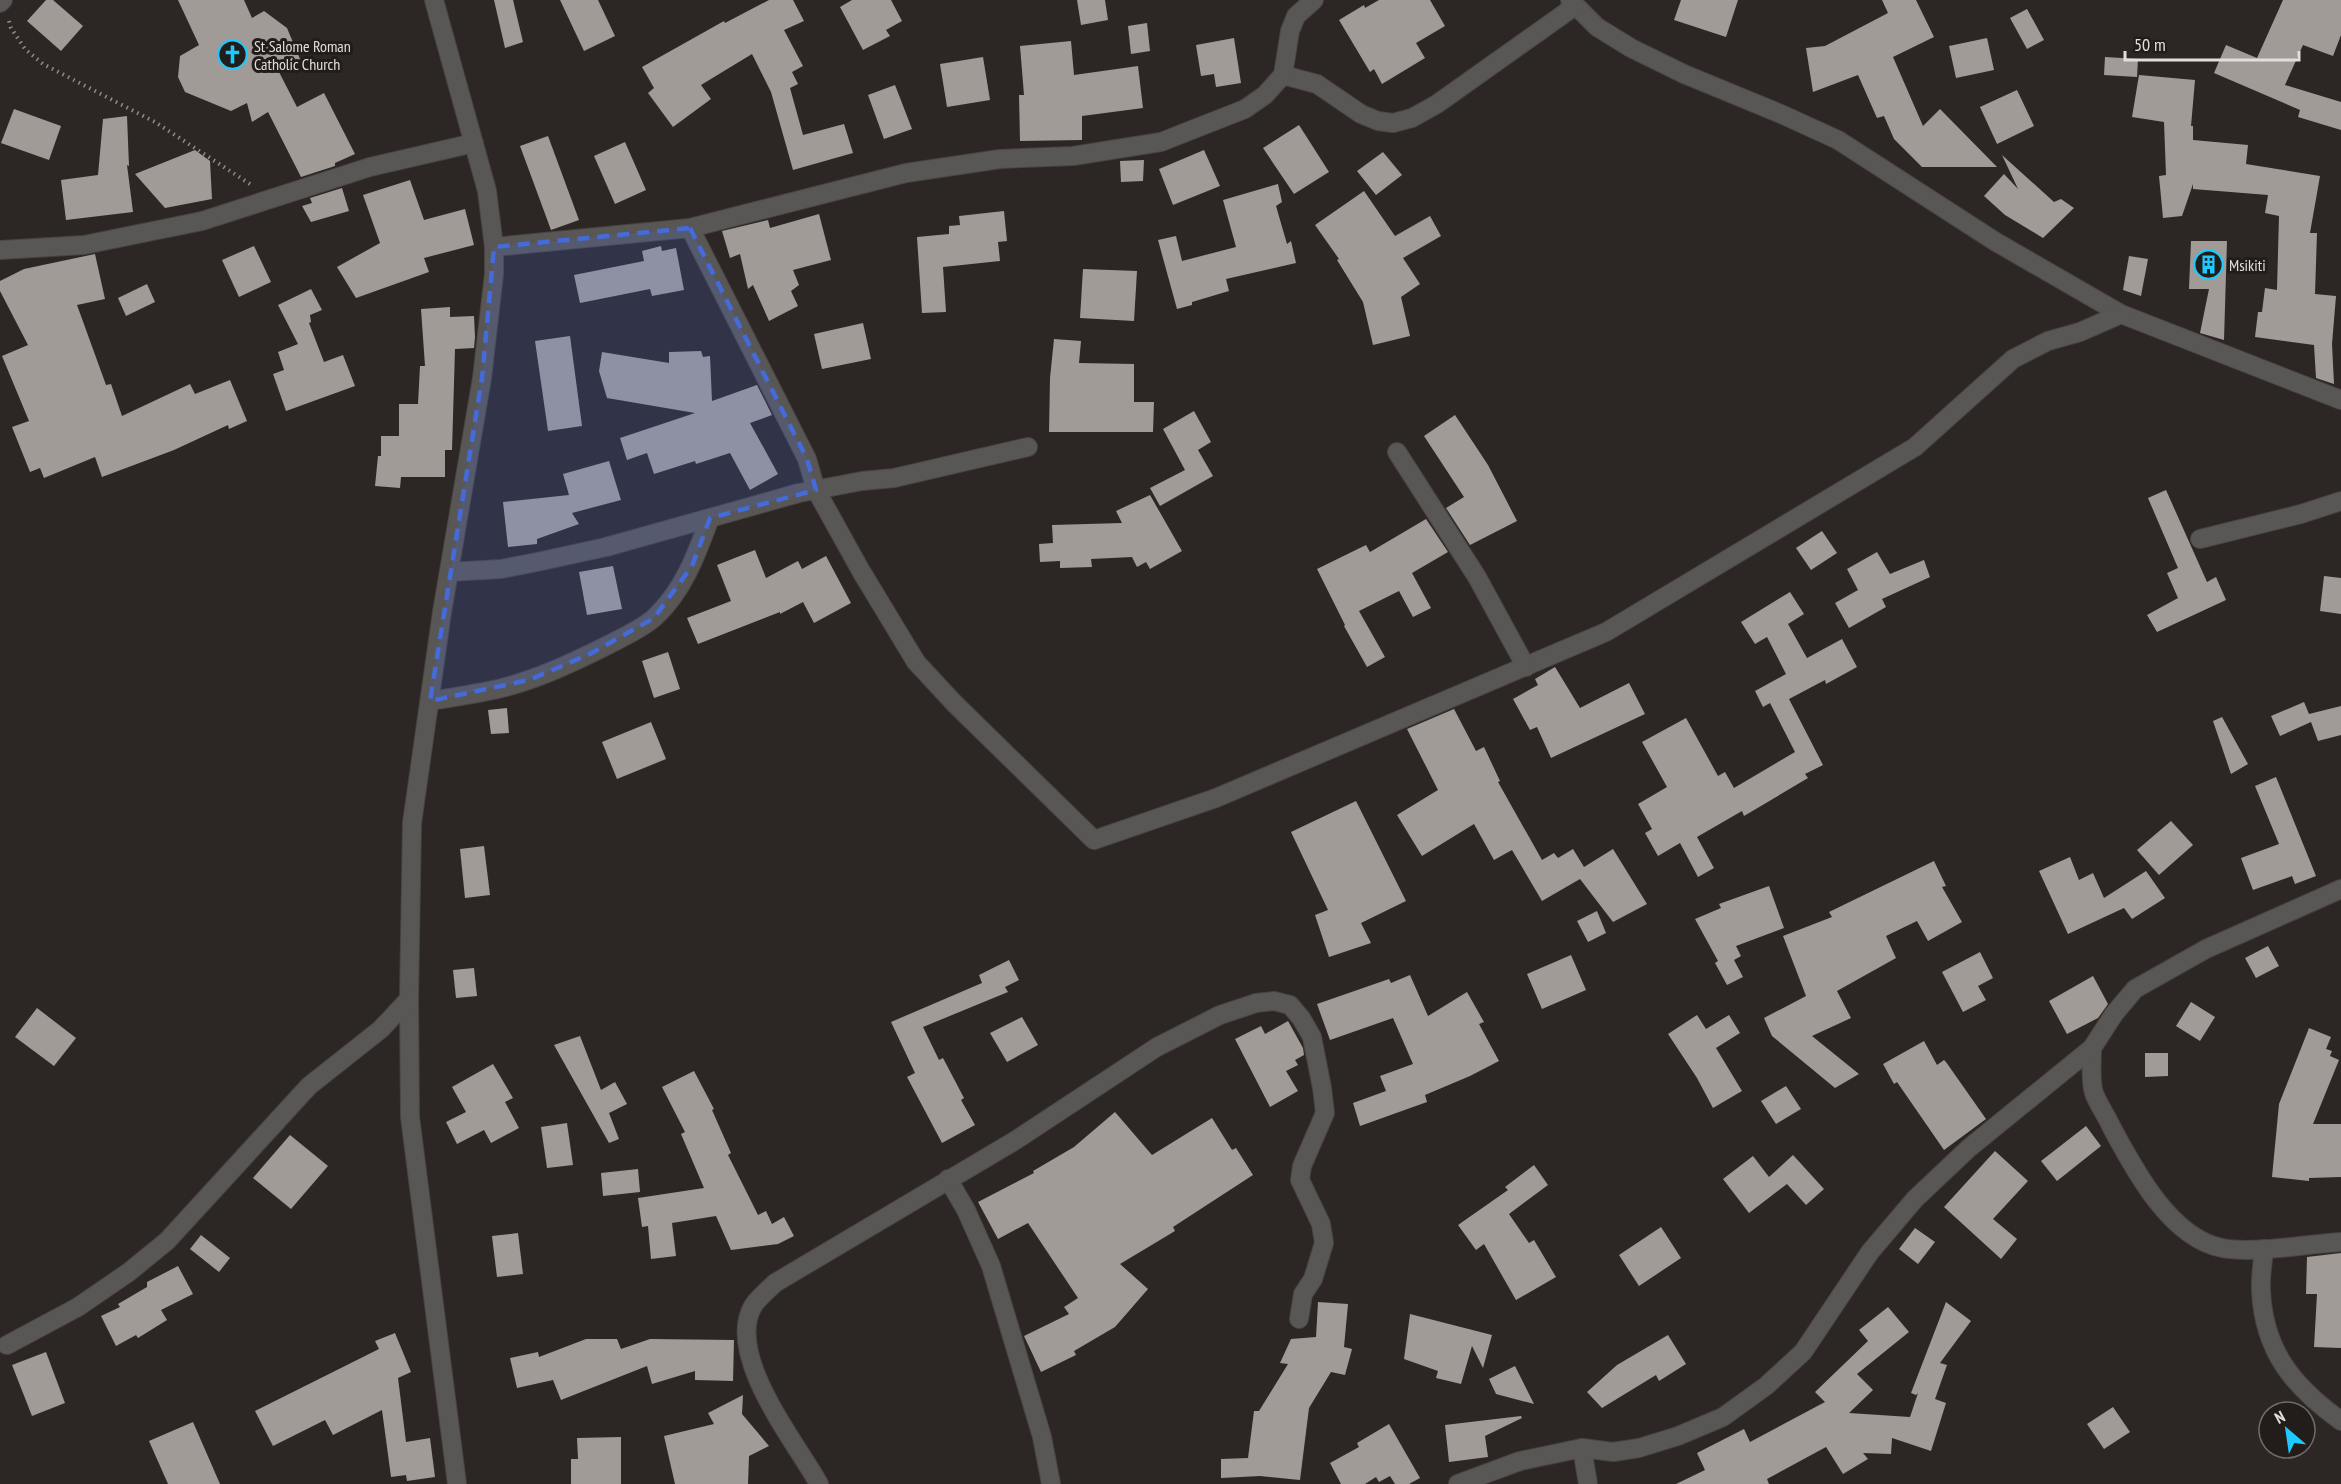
<svg xmlns="http://www.w3.org/2000/svg" width="2341" height="1484" font-family="'PT Sans Narrow',sans-serif">
  <style>
    .building { fill: #a19b98 }
    .lines { fill: none; stroke-linecap: round; stroke-linejoin: round }
    .minor-casing { stroke: #494442; stroke-width: 20 }
    .path { stroke: #8f8b89; stroke-width: 4; stroke-dasharray: 1.5 4.5; stroke-linecap: butt }
    .minor { stroke: #595755; stroke-width: 18 }
    .marked { fill: #446bd9; fill-opacity: 0.2; stroke: #446bd9; stroke-width: 4.5; stroke-dasharray: 12 8; stroke-linejoin: round }
    .labels { text-anchor: middle; stroke-width: 6; stroke-linejoin: round; paint-order: stroke }
    .poi-label { font-size: 16px; fill: #e1dedc; stroke: #221d1b; text-anchor: start }
  </style>
  <rect width="100%" height="100%" fill="#2c2725"/>
  <g class="building">
    <path d="M46 0H53L83 26 61 51 27 21Z"/>
    <path d="M178 0H244L252 18 264 11 287 28 300 59 279 72 297 107 324 93 355 154 335 163V166L301 177 268 112 252 122 247 103 231 111 185 92 178 77 180 56 199 45Z"/>
    <path d="M494 0H513L523 42 505 48Z"/>
    <path d="M560 0H598L615 36 584 51Z"/>
    <path d="M769 0H793L804 21 784 30 803 66 792 72 798 84 790 88 803 135 844 124 853 153 793 170 771 92 752 54 701 85 711 99 673 127 648 93 654 88 642 67 724 21 725 23Z"/>
    <path d="M852 0H891L902 21 886 30 890 36 863 50 840 7Z"/>
    <path d="M1077 0H1105L1108 20 1081 25Z"/>
    <path d="M1379 0H1430L1445 26 1416 43 1425 58 1382 84 1374 69 1370 72 1339 20 1364 5 1365 8Z"/>
    <path d="M1681 0H1738L1726 37 1674 20Z"/>
    <path d="M1882 0H1916L1934 37 1893 57 1923 126 1940 109 1997 167H1922L1894 139 1884 116 1877 118 1858 75 1813 92 1806 48 1825 46 1888 13Z"/>
    <path d="M2283 0H2341V35L2333 56 2303 45 2285 85 2341 102V130L2298 117 2300 110 2214 73 2226 45 2257 58Z"/>
    <path d="M2027 9 2044 40 2027 49 2010 18Z"/>
    <path d="M1147 23 1150 51 1131 54 1128 26Z"/>
    <path d="M1234 38 1241 83 1216 87 1214 74 1201 76 1196 45Z"/>
    <path d="M1987 38 1994 70 1956 78 1949 46Z"/>
    <path d="M1071 41 1074 75 1138 66 1143 108 1082 116V140L1020 141 1019 95H1024L1020 46Z"/>
    <path d="M983 57 990 100 947 107 940 64Z"/>
    <path d="M2105 57 2138 59 2137 77 2104 75Z"/>
    <path d="M2139 75 2195 80 2191 126H2193V140L2248 145 2246 164 2320 176 2310 233H2317L2315 294 2336 296 2332 344 2334 384 2316 378 2314 345 2255 337 2258 312H2262L2265 288 2277 290 2279 216 2265 213 2268 195 2193 189V184L2182 216 2163 218 2159 176 2166 175 2164 122 2132 117Z"/>
    <path d="M895 85 912 129 884 139 868 95Z"/>
    <path d="M2017 90 2034 126 1997 144 1980 107Z"/>
    <path d="M14 109 61 126 49 160 1 143Z"/>
    <path d="M127 116 129 166 127 165 133 212 66 220 61 180 98 175 103 119Z"/>
    <path d="M1299 125 1329 172 1294 194 1263 148Z"/>
    <path d="M548 136 579 220 551 230 520 146Z"/>
    <path d="M625 142 646 190 615 204 594 156Z"/>
    <path d="M195 150 210 161 212 199 165 208 135 174Z"/>
    <path d="M1204 150 1220 186 1173 205 1159 169Z"/>
    <path d="M1383 152 1402 175 1376 195 1357 171Z"/>
    <path d="M2002 155 2054 202 2061 199 2074 208 2043 238 2005 215 1984 196 2004 174 2018 189Z"/>
    <path d="M1144 160 1143 181 1121 182 1120 161Z"/>
    <path d="M410 180 424 220 465 209 474 245 424 258 429 272 356 298 337 267 380 243 363 195Z"/>
    <path d="M1278 184 1282 202 1276 206 1287 244 1291 241 1296 263 1226 279 1229 291 1192 302V305L1177 309 1158 240 1176 236 1182 261 1236 247 1223 200Z"/>
    <path d="M342 188 349 211 311 222 302 206 312 203 310 198Z"/>
    <path d="M1364 191 1395 236 1430 216 1441 236 1403 258 1420 284 1401 297 1410 336 1373 345 1363 302 1337 260 1339 259 1315 225Z"/>
    <path d="M1004 211 1007 241 998 242 1000 261 943 267 946 312 922 313 917 237 949 234V226L960 225 959 216Z"/>
    <path d="M819 214 831 260 793 270 799 285 791 291 798 306 769 321 753 285 748 289 740 254 730 258 722 231 768 220 770 228Z"/>
    <path d="M2191 241H2227L2224 340 2200 333 2209 289H2189Z"/>
    <path d="M254 246 271 282 239 297 222 260Z"/>
    <path d="M661 246 662 251 676 248 684 290 652 296 650 289 580 303 574 275 644 261 642 251Z"/>
    <path d="M95 254 105 299 77 305 106 385 111 384 122 416 190 384 195 394 230 380 247 421 229 429 228 425 174 450 102 477 95 457 44 478 40 468 30 472 12 427 29 421 2 356 28 345 0 291V281L24 269Z"/>
    <path d="M2129 256 2148 259 2141 296 2123 290Z"/>
    <path d="M1083 269 1137 271 1134 321 1080 318Z"/>
    <path d="M147 284 155 302 126 316 118 298Z"/>
    <path d="M311 289 322 310 310 315 311 322 309 323 324 362 343 355 355 386 286 411 273 374 284 370 278 352 298 344 278 305Z"/>
    <path d="M450 307V317L474 316 475 337 474 348 455 349 452 450H445V477H401L400 488 375 486 378 456H381V436H399V404H418L420 366H425L421 309Z"/>
    <path d="M863 323 871 359 822 369 814 334Z"/>
    <path d="M570 336 582 426 548 431 535 341Z"/>
    <path d="M1054 339 1081 341 1079 363 1134 364V402H1154L1153 432H1049L1050 378Z"/>
    <path d="M701 351 703 357 710 356 712 401 757 385 772 415 750 423 778 474 750 490 730 453 696 464 695 461 654 474 647 453 627 460 620 438 695 413 607 398 599 371 602 352 669 363V352Z"/>
    <path d="M1194 411 1211 442 1198 450 1213 476 1160 506 1150 488 1185 470 1163 429Z"/>
    <path d="M1455 415 1488 465 1517 521 1470 545 1446 508 1464 497 1424 436Z"/>
    <path d="M609 461 621 500 572 513 579 524 537 539V544L508 547 503 502 569 495 563 474Z"/>
    <path d="M2166 490 2207 582 2216 577 2226 600 2157 632 2147 615 2178 598 2167 573 2178 568 2148 498Z"/>
    <path d="M1150 495 1182 551 1150 569 1146 562 1137 567 1132 557 1091 559 1092 567 1060 568V561L1040 562 1039 544 1053 543 1052 525 1122 523 1116 511Z"/>
    <path d="M1426 519 1448 552 1412 573 1431 608 1413 617 1399 591 1359 611 1385 657 1367 667 1344 626 1345 625 1317 569 1366 545 1370 552Z"/>
    <path d="M1822 531 1837 553 1811 570 1796 548Z"/>
    <path d="M755 550 766 578 798 561 802 569 826 556 851 603 814 623 803 602 780 614V612L698 644 687 618 731 601 717 565Z"/>
    <path d="M1877 552 1890 574 1924 560 1930 577 1882 599 1886 607 1849 628 1835 603 1858 590 1847 569Z"/>
    <path d="M613 566 622 609 587 615 579 572Z"/>
    <path d="M2324 576 2341 578V614L2320 611Z"/>
    <path d="M1790 592 1804 614 1788 624 1807 658 1842 639 1857 667 1826 684 1825 680 1789 699 1823 765 1805 774 1808 778 1744 816 1742 811 1697 837 1714 868 1698 877 1680 843 1658 856 1645 833 1652 829 1638 804 1667 787 1642 742 1686 718 1718 776 1725 772 1734 788 1795 752 1770 703 1763 707 1755 691 1786 674 1767 637 1755 644 1741 622Z"/>
    <path d="M668 652 680 689 654 698 642 661Z"/>
    <path d="M1555 667 1580 708 1629 683 1645 714 1551 758 1537 727 1530 730 1513 699 1538 685 1535 679Z"/>
    <path d="M2304 702 2309 714 2341 706V735L2318 741 2311 722 2280 736 2271 716Z"/>
    <path d="M507 708 509 733 491 734 488 710Z"/>
    <path d="M1454 709 1476 751 1484 747 1500 781 1498 782 1542 860 1554 853 1558 858 1573 849 1584 867 1613 849 1647 904 1613 922 1580 879 1542 901 1512 850 1494 860 1474 824 1422 856 1397 815 1438 790 1407 729Z"/>
    <path d="M2222 717 2248 764 2231 774 2213 721Z"/>
    <path d="M651 722 666 759 617 779 602 742Z"/>
    <path d="M2276 777 2316 876 2295 884 2292 876 2253 890 2241 858 2279 844 2255 786Z"/>
    <path d="M1356 801 1406 901 1361 923 1371 943 1329 957 1315 915 1328 910 1291 832Z"/>
    <path d="M2171 821 2193 845 2159 875 2137 850Z"/>
    <path d="M484 846 490 895 465 898 460 849Z"/>
    <path d="M2070 857 2079 880 2093 873 2104 898 2146 871 2165 898 2132 919 2124 908 2068 934 2039 871Z"/>
    <path d="M1934 861 1946 886 1942 887 1962 922 1928 941 1917 921 1886 936 1896 958 1837 991 1851 1018 1812 1036 1859 1074 1835 1088 1772 1036 1764 1018 1806 996 1783 936 1832 917 1829 912Z"/>
    <path d="M1769 886 1784 928 1736 946 1741 956 1734 960 1743 977 1727 985 1715 963 1718 961 1695 919 1721 908 1719 904Z"/>
    <path d="M1597 911 1606 933 1588 942 1577 921Z"/>
    <path d="M2268 946 2279 966 2256 978 2245 958Z"/>
    <path d="M1980 952 1993 978 1978 986 1986 1000 1963 1012 1942 972Z"/>
    <path d="M1571 955 1586 990 1542 1009 1527 974Z"/>
    <path d="M1009 960 1019 980 1005 987 1008 992 923 1027 939 1060 943 1058 964 1098 961 1100 975 1125 942 1143 907 1077 915 1073 891 1022 982 983 979 975Z"/>
    <path d="M474 968 477 996 456 998 453 970Z"/>
    <path d="M1410 975 1428 1016 1467 992 1484 1022 1479 1024 1499 1061 1470 1076 1425 1095 1427 1102 1360 1126 1353 1103 1386 1091 1380 1076 1413 1064 1393 1018 1330 1040 1317 1004 1389 979 1391 983Z"/>
    <path d="M2093 976 2108 1004 2098 1018 2067 1034 2049 1001Z"/>
    <path d="M2191 1002 2215 1017 2200 1041 2176 1026Z"/>
    <path d="M37 1008 76 1038 54 1066 15 1037Z"/>
    <path d="M1697 1015 1706 1029 1729 1015 1740 1033 1716 1048 1742 1091 1713 1108 1697 1078 1668 1034Z"/>
    <path d="M1022 1017 1038 1045 1007 1062 990 1033Z"/>
    <path d="M1288 1021 1303 1048 1304 1055 1295 1060 1298 1065 1286 1071 1298 1091 1270 1107 1235 1039 1261 1026 1265 1034Z"/>
    <path d="M2309 1028 2331 1037 2326 1049 2332 1051 2330 1056 2339 1060 2313 1124H2341V1177L2309 1178V1181L2272 1177 2279 1104Z"/>
    <path d="M580 1036 601 1090 615 1082 627 1104 609 1113 619 1139 609 1143 554 1045Z"/>
    <path d="M1924 1041 1937 1065 1944 1060 1946 1062 1986 1119 1944 1150 1897 1082 1894 1084 1883 1064Z"/>
    <path d="M2145 1053H2168V1076L2145 1077Z"/>
    <path d="M493 1064 513 1098 505 1102 519 1128 491 1143 484 1130 457 1144 446 1122 466 1112 452 1087Z"/>
    <path d="M694 1071 714 1109 712 1110 731 1153 728 1155 758 1215 766 1211 772 1224 784 1217 794 1236 778 1244 731 1250 716 1216 672 1223 676 1256 651 1259 648 1226 642 1227 638 1198 704 1188 681 1134 685 1132 662 1087Z"/>
    <path d="M1786 1086 1801 1109 1776 1124 1761 1101Z"/>
    <path d="M1115 1112 1152 1155 1212 1118 1232 1150 1236 1148 1253 1175 1173 1227 1175 1231 1120 1264 1148 1289 1115 1327 1074 1351 1076 1355 1041 1372 1024 1336 1069 1314 1064 1307 1078 1298 1028 1223 998 1239 978 1202 1034 1173 1033 1171 1074 1147Z"/>
    <path d="M567 1123 573 1165 547 1168 541 1127Z"/>
    <path d="M2086 1126 2101 1146 2057 1181 2041 1161Z"/>
    <path d="M290 1135 328 1166 291 1209 253 1178Z"/>
    <path d="M1995 1151 2028 1181 1993 1219 2017 1239 2001 1259 1944 1207Z"/>
    <path d="M1793 1155 1824 1189 1806 1205 1787 1184 1749 1213 1723 1179 1753 1156 1769 1177Z"/>
    <path d="M1534 1165 1548 1185 1509 1214 1529 1243 1534 1240 1556 1277 1516 1300 1484 1244 1476 1250 1458 1225 1508 1190 1505 1187Z"/>
    <path d="M638 1169 640 1192 603 1196 601 1173Z"/>
    <path d="M1661 1227 1681 1258 1639 1286 1619 1255Z"/>
    <path d="M1915 1228 1935 1242 1918 1264 1899 1249Z"/>
    <path d="M518 1233 523 1274 497 1277 492 1236Z"/>
    <path d="M201 1235 230 1258 219 1272 190 1249Z"/>
    <path d="M2341 1253V1348L2314 1347 2317 1294H2306L2307 1257Z"/>
    <path d="M178 1266 193 1294 161 1310 167 1320 138 1338 136 1335 116 1346 101 1316 120 1307 118 1304 147 1287V1282Z"/>
    <path d="M1318 1302 1348 1304 1344 1347 1352 1349 1345 1375 1331 1372 1309 1408 1300 1480 1260 1476 1221 1478V1459L1248 1458 1254 1411H1259L1288 1364 1280 1363 1291 1339 1316 1337Z"/>
    <path d="M1946 1302 1971 1321 1940 1363 1947 1365 1935 1399 1946 1403 1931 1451 1892 1438 1891 1454 1863 1453 1868 1459 1843 1474 1826 1447 1767 1479 1769 1484H1676L1705 1470 1697 1453 1744 1429 1750 1442 1825 1402 1815 1392 1868 1341 1859 1330 1888 1307 1909 1332 1857 1374 1873 1390 1849 1413 1910 1417 1918 1393 1916 1395 1911 1393Z"/>
    <path d="M1410 1314 1492 1335 1483 1368 1472 1346 1461 1384 1436 1378 1438 1371 1404 1359Z"/>
    <path d="M395 1333 411 1372 398 1378 406 1442 430 1438 435 1477 407 1481 406 1475 391 1477 382 1410 333 1435 325 1420 273 1446 255 1411 379 1349 375 1341Z"/>
    <path d="M1668 1335 1686 1364 1659 1381 1656 1375 1602 1408 1587 1392 1617 1365Z"/>
    <path d="M586 1339H617L621 1349 650 1339 734 1340 733 1381 695 1380V1371L652 1384 647 1366 561 1400 553 1380 517 1388 510 1358 538 1352 539 1357Z"/>
    <path d="M46 1352 65 1403 32 1416 12 1365Z"/>
    <path d="M1515 1366 1534 1404 1496 1394 1489 1379Z"/>
    <path d="M743 1395 742 1414 769 1446 749 1456 748 1484H675L664 1436 714 1424 708 1413Z"/>
    <path d="M2113 1407 2130 1432 2104 1449 2087 1424Z"/>
    <path d="M1521 1416 1522 1418 1485 1436 1488 1457 1449 1462 1445 1425Z"/>
    <path d="M193 1422 220 1484H168L149 1441Z"/>
    <path d="M1389 1424 1420 1478 1409 1484H1395L1390 1476 1379 1482 1376 1477 1365 1484H1341L1330 1463 1359 1447 1357 1443Z"/>
    <path d="M621 1437V1484H571V1459H578L577 1438Z"/>
  </g>
  <g class="lines">
    <defs>
      <g id="minor">
        <path d="M434 0 487 191 494 247V274L482 378 442 612 412 823 409 999 410 1117 457 1484"/>
        <path d="M1570 0 1597 27 1631 48 1684 74 1781 114 1838 140 1996 242 2121 314 2341 400"/>
        <path d="M0 3 3 0"/>
        <path d="M1283 75 1317 84 1361 114 1378 121 1393 123 1412 118 1437 104 1575 6"/>
        <path d="M690 228 807 459 816 490 861 571 916 662 954 703 1094 840 1216 798 1606 632 1915 447 2013 359 2048 341 2080 332 2121 314"/>
        <path d="M494 247 690 228 906 173 1000 159 1073 156 1161 142 1245 109 1265 95 1283 75 1290 31 1296 16 1314 0"/>
        <path d="M0 250 84 245 202 221 370 167 474 143"/>
        <path d="M1397 452 1477 577 1526 667"/>
        <path d="M2200 539 2301 514 2341 501"/>
        <path d="M449 572 501 569 537 562 606 547 799 493 862 481 894 478 1028 447"/>
        <path d="M430 701C449 698 469 695 488 691 530 683 570 664 608 645 623 637 642 629 655 617 684 590 697 553 710 518"/>
        <path d="M2092 1048C2092 1061 2090 1081 2094 1093 2098 1104 2106 1115 2111 1126 2134 1169 2170 1238 2222 1248 2255 1254 2306 1244 2341 1242"/>
        <path d="M948 1179 966 1210 991 1266 1042 1437 1051 1484"/>
        <path d="M2264 1249C2263 1262 2260 1277 2261 1291 2264 1352 2294 1387 2341 1421"/>
        <path d="M7 1345 78 1307 129 1272 167 1241 309 1086 381 1029 409 999"/>
        <path d="M1582 1448 1588 1484"/>
        <path d="M819 1484C795 1441 725 1355 753 1306 758 1298 768 1290 775 1283L1016 1140 1157 1047 1220 1015 1256 1003 1274 1001 1290 1005 1301 1018 1312 1037 1322 1088 1325 1113 1302 1166 1300 1180 1321 1224 1324 1243 1313 1279 1303 1294 1299 1319"/>
        <path d="M1458 1484 1520 1461 1582 1448 1613 1452 1639 1448 1678 1436 1723 1417 1766 1386 1803 1352 1870 1252 1915 1199 1969 1148 2092 1048 2114 1014 2135 989 2206 949 2341 889"/>
      </g>
    </defs>
    <use href="#minor" class="minor-casing"/>
    <path class="path" d="M9 21 11 28 25 49 43 64 155 122 250 184"/>
    <use href="#minor" class="minor"/>
  </g>
  <path class="marked" d="M690 228 807 459 816 490 710 518 692 566 654 618 590 654 529 680 430 701 482 378 494 247Z"/>
  <defs>
    <symbol id="church-ring" viewBox="-11 -11 22 22"><circle r="9.5" fill="#221d1b" stroke="#1dc9fd" stroke-width="1.5"/><path d="M-1.2-6h2.4v3.5h3.3v2.4h-3.3V6h-2.4V-.1h-3.3v-2.4h3.3Z" fill="#1dc9fd"/></symbol>
    <symbol id="building-ring" viewBox="-11 -11 22 22"><circle r="9.5" fill="#221d1b" stroke="#1dc9fd" stroke-width="1.5"/><path d="M-4-6H4V6H1V3H-1V6H-4ZM-2.5-4.3h1.7v1.8h-1.7ZM.8-4.3h1.7v1.8H.8ZM-2.5-1h1.7V.8h-1.7ZM.8-1h1.7V.8H.8Z" fill="#1dc9fd"/></symbol>
  </defs>
  <g fill-rule="evenodd">
    <use href="#church-ring" x="216" y="38" width="33" height="33"/>
    <use href="#building-ring" x="2192" y="248" width="33" height="33"/>
  </g>
  <g class="labels">
    <g class="poi-label">
      <text x="254" y="52">St Salome Roman<tspan x="254" dy="18">Catholic Church</tspan></text>
      <text x="2229" y="271">Msikiti</text>
    </g>
  </g>
  <g transform="translate(2287 1430) rotate(331)"><circle r="28" fill="#221d1b" stroke="#6e6a68" stroke-width="1.5"/>
  <path d="M0-4.5L10 22L0 15L-10 22Z" fill="#1dc9fd"/>
  <text y="-9" font-size="16" font-weight="bold" text-anchor="middle" fill="#e1dedc">N</text>
  </g>
  <path d="M2125 51v9h174v-9" fill="none" stroke="#e1dedc" stroke-width="3"/>
  <text x="2134" y="51" font-size="18" fill="#e1dedc" stroke="#221d1b" stroke-width="4.5" paint-order="stroke">50 m</text>
</svg>
